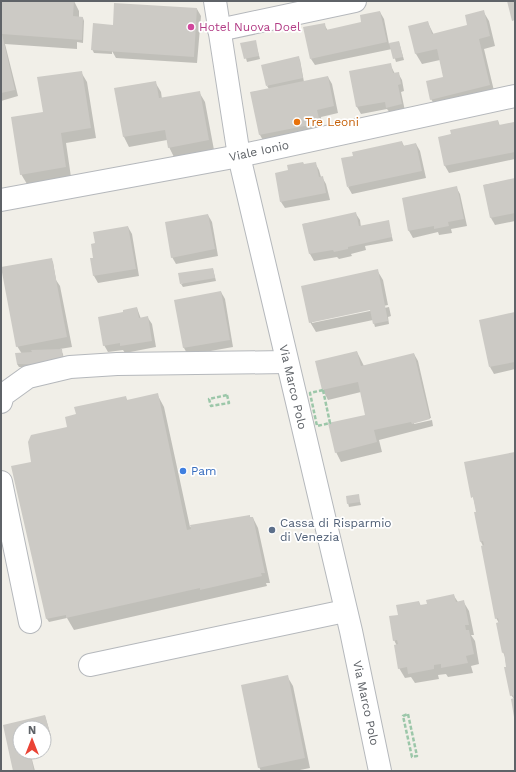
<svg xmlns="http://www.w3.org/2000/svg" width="516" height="772" font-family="'Work Sans',sans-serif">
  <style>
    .shadow { fill: #0003 }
    .building { fill: #cccac5 }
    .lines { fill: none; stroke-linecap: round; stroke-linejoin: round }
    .minor-casing { stroke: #b5b8bc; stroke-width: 24 }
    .path { stroke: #9cc7a9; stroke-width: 2.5; stroke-dasharray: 4 2; stroke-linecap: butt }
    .minor { stroke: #fff; stroke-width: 22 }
    .hotel-dot { fill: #d1479c; stroke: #fff; stroke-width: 1.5 }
    .food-dot { fill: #e8710a; stroke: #fff; stroke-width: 1.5 }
    .shop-dot { fill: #3f7fe0; stroke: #fff; stroke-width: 1.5 }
    .service-dot { fill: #5c6f8a; stroke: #fff; stroke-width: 1.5 }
    .labels { text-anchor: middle; stroke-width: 3.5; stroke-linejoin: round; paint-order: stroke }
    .hotel-label { font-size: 12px; fill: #b23c85; stroke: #fff; text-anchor: start }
    .food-label { font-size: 12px; fill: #c56008; stroke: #fff; text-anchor: start }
    .street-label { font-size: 12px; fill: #5f6368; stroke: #fff }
    .shop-label { font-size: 12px; fill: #366cbe; stroke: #fff; text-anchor: start }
    .service-label { font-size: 12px; fill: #4e5e75; stroke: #fff; text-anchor: start }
  </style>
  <rect width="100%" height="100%" fill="#f1efe8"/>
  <g class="shadow">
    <path d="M3 1H74L79 11V17L83 18 84 21 83 43 77 42V49L5 44 18 96 1 101V6H3Z"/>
    <path d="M197 9 201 16 197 63 116 58 112 51V54L94 53 92 49 114 26Z"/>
    <path d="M483 11 489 21 495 46 484 49 495 95 437 109 431 99 444 78 440 60 422 64 416 54 410 27 428 23 434 35 469 26Z"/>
    <path d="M380 12 384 19 389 44 399 42 404 60 396 62 392 49 315 65 311 59 324 24 328 31 362 23Z"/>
    <path d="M255 41 260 59 247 62 242 44Z"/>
    <path d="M298 57 300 60 304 82 328 77 332 84 338 113 321 117 323 130 264 142 260 135 251 93 269 89 267 86Z"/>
    <path d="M390 64 395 74 398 73 402 80 404 91 401 92 405 111 391 114 387 109 361 114 357 107 350 72Z"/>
    <path d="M81 72 87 82 96 138 66 143 71 177 27 184 21 174 44 113Z"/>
    <path d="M155 82 161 92 162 99 199 92 205 102 214 150 174 157 169 147 167 140 129 147 124 137 115 89Z"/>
    <path d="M498 121 500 126 514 123 515 125V159L449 173 445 166 439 138Z"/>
    <path d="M402 142 404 146 416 144 420 151 426 178 352 194 348 187Z"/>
    <path d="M315 163 319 170 321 177H322L326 184 330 200 285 208 281 202 289 171 304 165Z"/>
    <path d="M515 179V221L495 225 491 218 484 185Z"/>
    <path d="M456 187 460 194 467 226 451 229 452 233 439 235 438 232 413 238 409 231 403 199Z"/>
    <path d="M356 214 360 220 361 227 388 221 393 241 365 246 366 250 351 254 352 256 339 259 337 257 314 261 310 254 303 224Z"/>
    <path d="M208 215 212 222 218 256 176 264 172 257Z"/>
    <path d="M128 227 132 234 139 276 98 283 94 276 91 259H95Z"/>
    <path d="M51 259 53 262 56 280 60 286 72 347 60 349 63 354 64 362 59 368 19 367 17 364 22 354 17 346Z"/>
    <path d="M213 269 216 281 183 287 181 284Z"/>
    <path d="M377 270 383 280 388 305 312 321V323L389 307 391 316 388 317 389 324 375 327 373 320 316 332 310 322Z"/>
    <path d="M221 292 225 299 233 347 188 355 184 348 175 301Z"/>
    <path d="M137 308 141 319 148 318 152 324 156 347 125 353 123 350 108 352 104 345 124 313Z"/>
    <path d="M515 314V369L494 374 490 367Z"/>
    <path d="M357 352 364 366 414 354 418 361 431 418 414 422V424L432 420 433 426 379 440 382 452 341 462 336 452 366 415 361 392 328 400 323 390Z"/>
    <path d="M157 394 164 407 190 527 249 516 251 518H253L258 528 270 583H266L267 586 74 630 67 618 49 622 47 619 31 463 68 428 76 415 125 397 128 401Z"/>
    <path d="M515 453V716L514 699 511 695 505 657 503 652 499 623 496 618 483 546 481 542 477 513 465 463Z"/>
    <path d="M358 495 361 505 349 507 348 503Z"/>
    <path d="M454 596 458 602 463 601 469 611 474 635H471L475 641 479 664 471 666 473 673 448 677 446 674 438 675 439 679 415 683 411 677 405 678 399 668 397 646 394 640 399 615 419 602 421 606Z"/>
    <path d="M287 676 293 686 310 768 295 771H261L259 767Z"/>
    <path d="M45 716 51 736 44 738V728H20V752H30L35 771H14L4 726Z"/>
  </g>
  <g class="building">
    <path d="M2 1H74L73 16 83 17 82 40 2 34 15 90 1 93Z"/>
    <path d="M507 1H515V20L512 21Z"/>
    <path d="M114 3 197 8 194 57 91 50 93 23 113 25Z"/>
    <path d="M484 10 490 36 479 39 490 85 430 100 426 81 443 77 437 49 415 54 408 26 428 21 432 34 467 25 465 15Z"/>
    <path d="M380 11 387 42 310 59 303 27 325 23 326 30 361 22 360 15Z"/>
    <path d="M256 40 259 56 244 59 240 43Z"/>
    <path d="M399 41 403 57 393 59 389 43Z"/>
    <path d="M299 56 303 78 266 86 261 65Z"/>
    <path d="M391 63 393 73 399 72 401 84 398 85 402 104 386 108 385 102 356 107 349 71Z"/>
    <path d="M82 71 91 128 61 133 66 167 20 175 11 117 43 112 37 77Z"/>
    <path d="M328 76 334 106 317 110 320 123 259 135 250 92Z"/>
    <path d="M156 81 159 98 200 91 209 140 168 148 165 130 123 137 114 88Z"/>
    <path d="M498 120 499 125 514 122 515 152 444 166 438 137 451 134 450 130Z"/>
    <path d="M402 141 403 146 416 143 422 171 347 187 341 158 353 156 352 152Z"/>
    <path d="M303 162 304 164 316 162 319 177 323 176 326 193 280 202 275 173 288 170 287 165Z"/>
    <path d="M515 178V213L490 218 483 185Z"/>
    <path d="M457 186 464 219 448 222 449 226 434 229V226L408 231 402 198Z"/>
    <path d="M356 212 359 226 389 220 392 237 348 247V249L334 252 333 250 309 254 302 224Z"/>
    <path d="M208 214 215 249 171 258 165 222Z"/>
    <path d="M128 226 136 269 93 276 90 258H93L91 244 95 243 93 232Z"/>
    <path d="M52 258 67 337 16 347 1 267Z"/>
    <path d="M213 268 215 278 180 284 178 273Z"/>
    <path d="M378 269 388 321 373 324 370 310 309 323 301 286Z"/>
    <path d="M221 291 230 340 183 348 174 300Z"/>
    <path d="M137 307 139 318 148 316 152 341 120 346V343L103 346 98 317 123 312V310Z"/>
    <path d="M515 312V362L489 367 479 320Z"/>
    <path d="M62 349 63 359 58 365 17 364 15 353 32 352 31 350Z"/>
    <path d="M357 351 361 366 414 353 430 419 412 424 411 422 374 430 377 442 335 453 328 423 365 415 358 382 322 390 315 361Z"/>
    <path d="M158 393 187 530 191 529 190 525 250 515V517H253L265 573H261L262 576 200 590V588L66 618V615L46 619 11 466 31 462 28 442 31 435 67 427 65 417 76 414 74 407 126 396 127 400Z"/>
    <path d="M515 452V717H514L511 699 514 698 513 695 510 696 504 667H506L504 652 502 653 496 623 499 622 498 618 495 619 481 546 484 545 483 541 480 542 474 512H476L473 497 471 498 464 462Z"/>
    <path d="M359 494 360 502 347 504 346 496Z"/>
    <path d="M454 594 456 602 464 600 469 625H465L466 630H469L474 654 466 656 468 663 441 668V664L434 665V669L408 674 407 667 398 669 394 645 398 644 397 640 393 641 389 616 398 615 396 605 419 601 420 605 427 604 426 600Z"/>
    <path d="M288 675 305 758 258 768 241 685Z"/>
    <path d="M45 715 50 733 44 734V728H20V752H30L34 771H13L3 725Z"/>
  </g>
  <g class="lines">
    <defs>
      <g id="minor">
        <path d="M215 1 239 156 351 631 380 771"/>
        <path d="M219 30 355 1"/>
        <path d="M1 200 239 156 515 96"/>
        <path d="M1 402 3 395 28 377 70 367 117 364 287 362"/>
        <path d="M1 482 30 622"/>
        <path d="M90 665 345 611"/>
      </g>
    </defs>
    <use href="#minor" class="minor-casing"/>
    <g class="path">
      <path d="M323 390 330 423 317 426 310 393Z"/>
      <path d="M227 395 229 403 211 406 209 399Z"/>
      <path d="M408 714 417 756 412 757 403 716Z"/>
    </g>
    <use href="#minor" class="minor"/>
  </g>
  <circle class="hotel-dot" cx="191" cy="27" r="4"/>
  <circle class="food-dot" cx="297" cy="122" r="4"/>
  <circle class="shop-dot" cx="183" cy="471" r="4"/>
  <circle class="service-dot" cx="272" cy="530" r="4"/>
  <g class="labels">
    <g class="hotel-label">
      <text x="199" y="31">Hotel Nuova Doel</text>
    </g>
    <g class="food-label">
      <text x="305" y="126">Tre Leoni</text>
    </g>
    <g class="street-label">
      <text transform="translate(259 151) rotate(-12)" y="4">Viale Ionio</text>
      <text transform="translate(293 387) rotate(77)" y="4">Via Marco Polo</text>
      <text transform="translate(366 703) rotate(78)" y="4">Via Marco Polo</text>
    </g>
    <g class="shop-label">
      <text x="191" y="475">Pam</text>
    </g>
    <g class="service-label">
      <text x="280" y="527">Cassa di Risparmio<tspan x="280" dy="14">di Venezia</tspan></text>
    </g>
  </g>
  <rect width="516" height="772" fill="none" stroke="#5f6368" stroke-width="4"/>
  <g transform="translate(32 740)"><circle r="19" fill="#ffffff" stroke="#bfc1c3"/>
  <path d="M0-3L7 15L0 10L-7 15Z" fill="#ea4335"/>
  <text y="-6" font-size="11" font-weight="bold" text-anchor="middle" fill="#5f6368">N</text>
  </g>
</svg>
